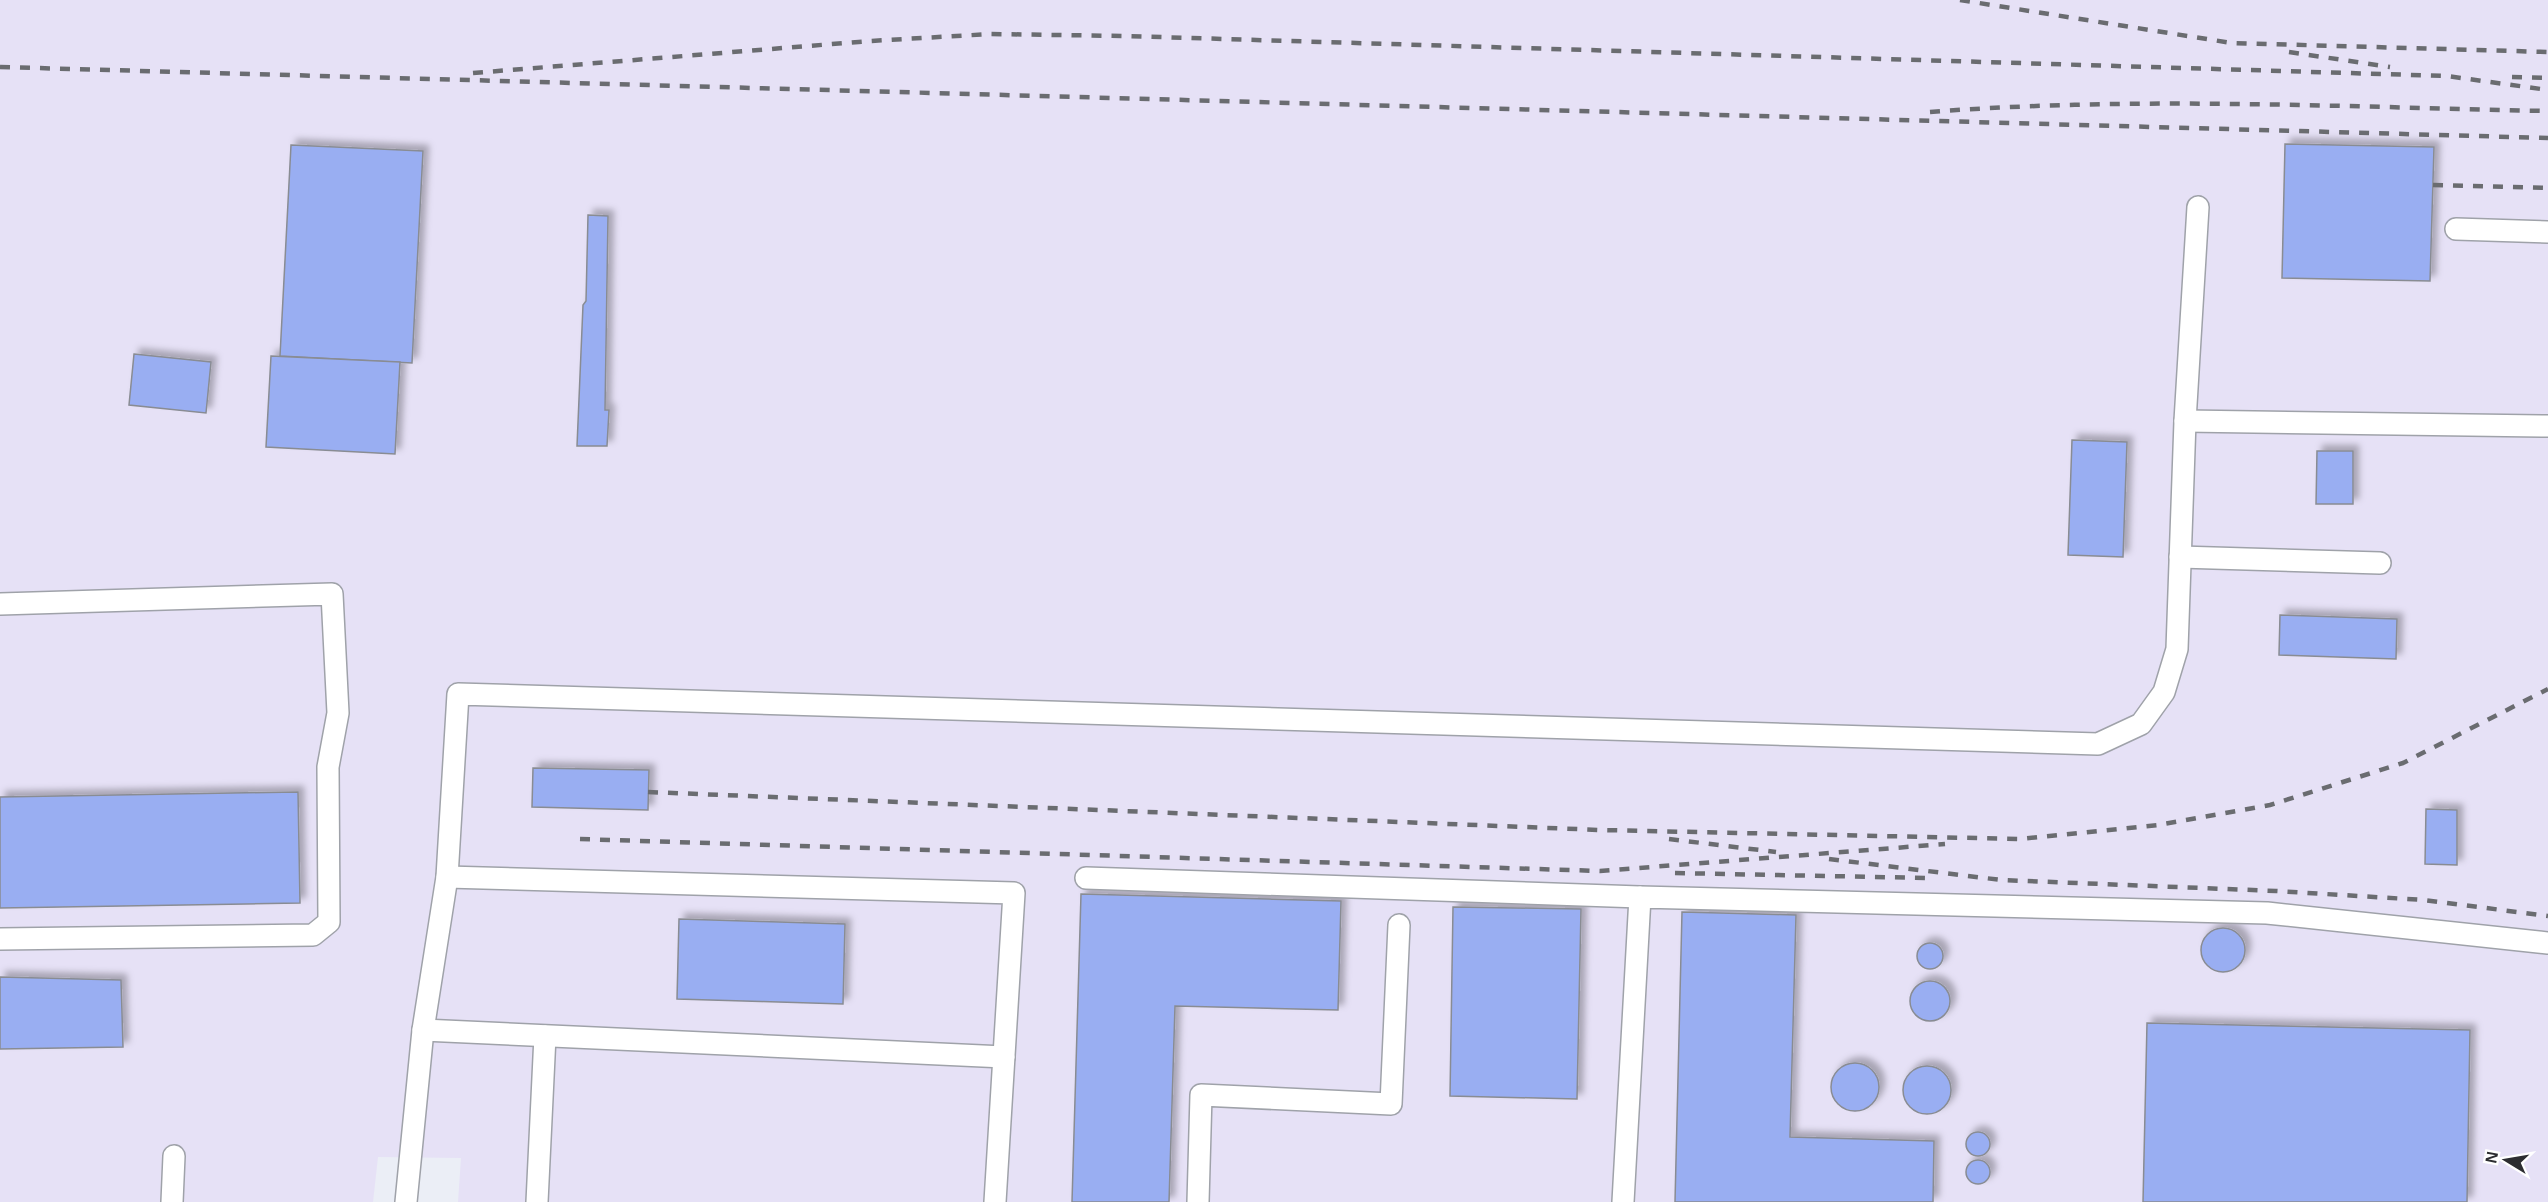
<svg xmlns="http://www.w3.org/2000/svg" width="2548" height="1202" font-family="Helvetica,sans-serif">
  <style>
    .industrial { fill: #e6e1f6 }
    .building { fill: #99aef2; stroke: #898c93; stroke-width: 1.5; filter: url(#shadow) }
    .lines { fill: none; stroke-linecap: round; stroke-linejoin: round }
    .service-casing { stroke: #9fa2a9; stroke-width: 24 }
    .service { stroke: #fff; stroke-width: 21 }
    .rail { stroke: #6a6c70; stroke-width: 4.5; stroke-dasharray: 10 10; stroke-linecap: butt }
  </style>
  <defs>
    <filter id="shadow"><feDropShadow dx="5.5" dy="-5.5" stdDeviation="3" flood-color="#0004"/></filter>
  </defs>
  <rect width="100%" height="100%" fill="#ebeef6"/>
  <path class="industrial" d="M0 0H2548V1202H458L461 1158 378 1157 373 1202H0Z"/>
  <g class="building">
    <path d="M2285 144 2434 147 2430 281 2282 278Z"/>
    <path d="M291 145 423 151 412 363 280 356Z"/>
    <path d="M588 215 608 216 605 410H609L607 446H577L583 305 586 301Z"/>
    <path d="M134 354 211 362 206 413 129 405Z"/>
    <path d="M271 356 400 362 395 454 266 447Z"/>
    <path d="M2072 440 2127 442 2123 557 2068 555Z"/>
    <path d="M2317 451H2353V504H2316Z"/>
    <path d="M2280 615 2397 619 2396 659 2279 655Z"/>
    <path d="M533 768 649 770 648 810 532 807Z"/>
    <path d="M298 792 300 903 0 908V797Z"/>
    <path d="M2426 809 2457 810V865L2425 864Z"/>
    <path d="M1081 894 1341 901 1338 1010 1175 1006 1169 1202H1072Z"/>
    <path d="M1453 907 1581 909 1577 1099 1450 1096Z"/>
    <path d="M1682 912 1796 915 1790 1137 1934 1141 1933 1202H1675Z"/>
    <path d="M679 919 845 924 843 1004 677 999Z"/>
    <circle cx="2223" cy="950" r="22"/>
    <circle cx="1930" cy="956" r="13"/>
    <path d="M0 977 121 980 123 1047 0 1049Z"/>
    <circle cx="1930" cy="1001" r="20"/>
    <path d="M2147 1023 2470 1030 2467 1202H2143Z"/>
    <circle cx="1855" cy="1087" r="24"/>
    <circle cx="1927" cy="1090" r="24"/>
    <circle cx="1978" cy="1144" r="12"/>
    <circle cx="1978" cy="1172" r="12"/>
  </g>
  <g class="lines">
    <defs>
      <g id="service">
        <path d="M2456 229 2548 232"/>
        <path d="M2185 421 2548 426"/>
        <path d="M2180 557 2380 563"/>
        <path d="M0 604 332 594 338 713 328 767 329 922 313 935 0 939"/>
        <path d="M447 877 1014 893 995 1202"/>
        <path d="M1086 878 1640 897"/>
        <path d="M423 1030 1004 1057"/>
        <path d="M172 1202 174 1156"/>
        <path d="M406 1202 423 1030 447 877 458 694 2098 744 2141 724 2164 692 2177 649 2185 421 2198 207"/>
        <path d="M537 1202 545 1036"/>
        <path d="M1198 1202 1201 1095 1391 1104 1399 925"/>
        <path d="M1623 1202 1640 897 2267 913 2548 943"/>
      </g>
    </defs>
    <use href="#service" class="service-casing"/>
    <use href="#service" class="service"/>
    <g class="rail">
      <path d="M1960 0 2232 43 2548 52"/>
      <path d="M2289 52 2390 67"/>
      <path d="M0 67 2548 138"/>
      <path d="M473 73 870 41 991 34 1125 36 2447 76 2548 90"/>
      <path d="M2512 77 2548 78"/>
      <path d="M1930 112C2136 96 2342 107 2548 111"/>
      <path d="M2433 185 2548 188"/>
      <path d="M648 792 1600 830 2020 839 2158 825 2270 805 2403 763 2548 689"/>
      <path d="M580 839 1600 871 1945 844"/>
      <path d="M1669 839 1776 852"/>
      <path d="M1829 859 2001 880 2276 891 2424 900 2548 916"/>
      <path d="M1675 873 1927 878"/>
    </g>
  </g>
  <g transform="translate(2506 1160) rotate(281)" stroke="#ffffff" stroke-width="4.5" paint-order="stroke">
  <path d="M0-4.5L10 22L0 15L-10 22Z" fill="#2c2d30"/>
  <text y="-9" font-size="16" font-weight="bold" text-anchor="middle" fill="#2c2d30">N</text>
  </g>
</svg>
